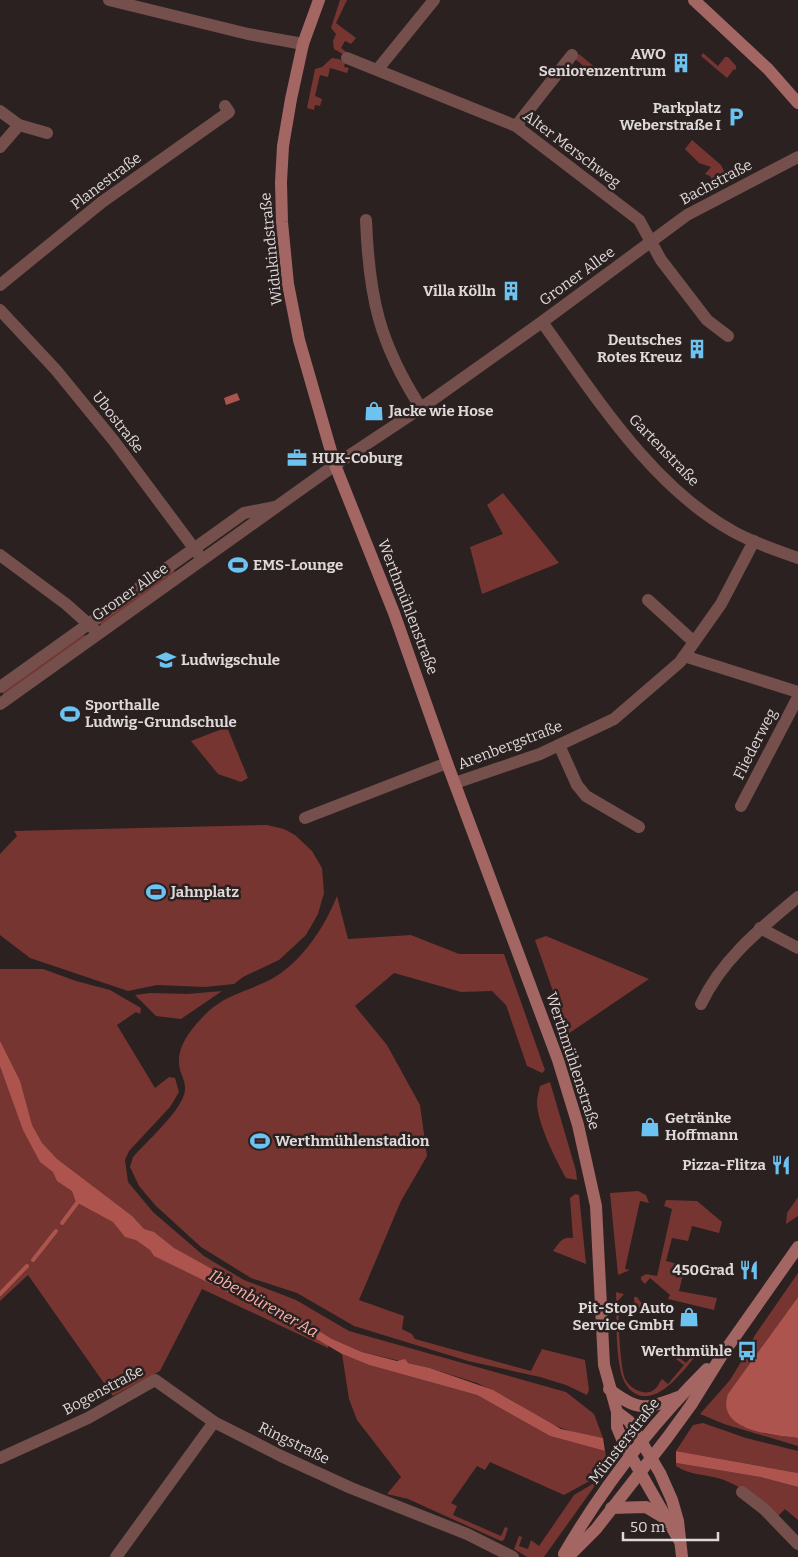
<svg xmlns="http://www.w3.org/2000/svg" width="798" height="1557" font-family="Bitter,serif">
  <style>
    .green { fill: #763531 }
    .water { fill: #ad544f }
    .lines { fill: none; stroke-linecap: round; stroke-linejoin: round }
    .stream { stroke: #ad544f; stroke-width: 4 }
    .street { stroke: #754f4c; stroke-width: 12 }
    .secondary { stroke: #a36662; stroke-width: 12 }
    .labels { text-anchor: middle; stroke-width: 5; stroke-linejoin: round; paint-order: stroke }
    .poi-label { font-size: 15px; font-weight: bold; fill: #ded8d8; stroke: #2a2120; text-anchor: end }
    .street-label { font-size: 15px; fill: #ded8d8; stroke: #2a2120 }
    .water-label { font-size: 16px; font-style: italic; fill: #feb4ad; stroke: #2a2120 }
  </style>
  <rect width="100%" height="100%" fill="#2a2120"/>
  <g class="green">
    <path d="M340 0H347L336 23 356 38 351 44 345 41 341 48 349 54 346 56 334 49 333 41 336 34 331 28Z"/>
    <path d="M703 53 718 66 725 57H728L736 66V70L734 69 727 78 701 56Z"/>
    <path d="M579 54 603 74 599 79 575 59Z"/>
    <path d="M332 58 339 59 345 63 344 67 349 68 347 73 330 68 328 77 320 75 315 96 322 99 320 106 315 105 314 110 307 108 315 69 322 67Z"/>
    <path d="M692 140 721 165 727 177 714 184 710 176 705 174 711 167 699 163 685 149Z"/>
    <path d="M503 493 559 563 482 594 470 547 503 534 487 505Z"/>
    <path d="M174 570 176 576 105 625 97 624Z"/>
    <path d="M83 635 88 636 3 695V691Z"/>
    <path d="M227 727 248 778 241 782 218 774 191 741Z"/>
    <path d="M267 825 284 829 295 835 312 851 322 868 324 893 318 914 306 935 279 960 243 977 234 984 205 987 157 985 128 991 30 958 0 935V854L17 836 14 831Z"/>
    <path d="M337 896 348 939 411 935 459 954H504L545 1070 542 1073 527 1066 506 1005 492 991 461 992 394 973 355 1006 387 1045 420 1105 427 1156 401 1201 359 1300 404 1316 402 1329 412 1334 415 1339 531 1371 542 1349 585 1360 589 1390 587 1395 566 1385 540 1377 468 1361 354 1326 297 1293 251 1278 201 1247 156 1206 139 1186 130 1167 133 1157C147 1141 177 1115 184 1095 187 1085 183 1079 180 1070 175 1051 187 1034 200 1020 223 993 247 993 275 977 304 959 325 926 337 896Z"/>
    <path d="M546 936 649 979 568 1034 535 940Z"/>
    <path d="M0 969H43L76 981 110 990 141 1008 140 1014 136 1012 117 1025 155 1088 169 1077 175 1078 179 1092 170 1107 129 1151 125 1160 128 1182 153 1212 204 1256 244 1280 296 1300 349 1331 566 1392 594 1414 603 1438 573 1432 547 1423 511 1400 477 1383 430 1368 362 1352 330 1338 328 1348 202 1289 160 1371 113 1396 28 1275 0 1301Z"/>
    <path d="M222 991 181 1019 156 1016 135 995 150 993 187 994Z"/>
    <path d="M550 1082 576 1171 577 1180 566 1178C556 1160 537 1123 537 1102 537 1097 539 1091 540 1086Z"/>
    <path d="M638 1191 646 1195 649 1203 640 1201 625 1269 630 1270 618 1275 610 1193Z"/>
    <path d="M575 1194 579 1195 586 1264 553 1251C559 1243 562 1236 573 1238L570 1198Z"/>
    <path d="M798 1197V1216L786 1224 787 1213Z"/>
    <path d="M666 1200 697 1201 722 1222 719 1233 692 1226 688 1241 672 1238 666 1261 685 1266 679 1291 717 1298 714 1310 668 1299 670 1295 650 1278 645 1284 641 1280V1277L646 1274 657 1276 672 1209 664 1206Z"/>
    <path d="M798 1273V1297L731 1392 742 1426 767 1434 798 1438V1446L724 1424 700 1414 730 1380 747 1352H752L755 1345 751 1343 755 1335Z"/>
    <path d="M616 1292 624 1294 618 1301C619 1323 619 1355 624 1376 627 1387 642 1396 652 1391 658 1388 658 1384 662 1379L668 1384 684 1365 676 1359 678 1357 686 1363 695 1353 688 1345 700 1350C687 1366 660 1406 636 1394 628 1390 623 1381 621 1373 615 1347 617 1318 616 1292Z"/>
    <path d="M634 1297H637L646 1309 635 1310Z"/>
    <path d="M342 1354 369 1365 477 1395 550 1436 605 1451 608 1464 606 1472 564 1495 490 1462 485 1470 477 1466 451 1503 457 1506 453 1515 501 1536 505 1527 508 1528 504 1540 501 1541 408 1499 387 1494 401 1477 357 1420 349 1399Z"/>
    <path d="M703 1423 746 1438 798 1451V1473L676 1451 693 1425Z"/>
    <path d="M676 1463 760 1477 798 1487V1520L785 1509 777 1517C760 1503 745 1488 724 1480 708 1474 690 1476 676 1466Z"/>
    <path d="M599 1480 544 1557H527L514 1549 519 1536 522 1537 519 1546 528 1549 531 1540 539 1546 574 1495Z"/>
  </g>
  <g class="water">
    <path d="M237 393 240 400 226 405 224 398Z"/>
    <path d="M0 1041 20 1081 32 1125 42 1143 57 1159 132 1216 144 1229 154 1232 174 1248 270 1301 330 1338 362 1352 397 1361 405 1359 408 1363 430 1368 493 1390 561 1429 603 1438 605 1451 550 1436 477 1395 369 1365 342 1354 283 1319 154 1256 150 1250 136 1240 125 1237 113 1222 76 1202 72 1191 57 1181 53 1172 40 1162 23 1130 0 1066Z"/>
    <path d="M798 1297V1438C774 1435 715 1431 728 1394Z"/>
    <path d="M676 1451 798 1473V1487L760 1477 676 1463Z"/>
  </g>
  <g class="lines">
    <g class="stream">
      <path d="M62 1223 80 1199"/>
      <path d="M33 1260 56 1231"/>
      <path d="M0 1294 27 1266"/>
    </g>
    <g class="street">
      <path d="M109 0 248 34 303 44"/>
      <path d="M347 58 516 126 639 220 661 260 707 320 728 336"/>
      <path d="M378 69 434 0"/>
      <path d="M0 111 19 125 47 133"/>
      <path d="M516 126 572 55"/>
      <path d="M0 147 19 125"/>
      <path d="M366 220C369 297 379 343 421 408"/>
      <path d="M0 285 102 202 229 112 225 106"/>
      <path d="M0 310 56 370 114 441 199 555"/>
      <path d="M542 322C596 397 652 487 734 532 754 543 776 550 798 558"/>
      <path d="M0 555 66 604 94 629"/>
      <path d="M648 600 694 642"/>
      <path d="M684 656 798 692"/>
      <path d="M0 687 244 513 275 507"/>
      <path d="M0 704 335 465 421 408 542 322 687 215 798 157"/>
      <path d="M559 745 577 785 586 796 639 827"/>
      <path d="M455 783 540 754 614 719 680 662 721 604 754 541"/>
      <path d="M741 806 798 697"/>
      <path d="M305 818 447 763"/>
      <path d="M760 928 798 948"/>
      <path d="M701 1004C722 959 761 928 798 897"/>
      <path d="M0 1458 88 1418 155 1380 214 1422 281 1456 351 1488 467 1534 513 1557"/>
      <path d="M742 1492 764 1509 798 1544"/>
      <path d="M116 1557 214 1422"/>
    </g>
    <g class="secondary">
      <path d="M319 0 303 44 291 99 283 146 281 182 282 222 288 284 299 340 335 465 394 613 447 763 558 1060 578 1125 596 1206 604 1365 617 1412V1427L624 1444 679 1540"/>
      <path d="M694 0 768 69 798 103"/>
      <path d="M609 1389C637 1411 646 1410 678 1397"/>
      <path d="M617 1412 629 1421 660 1473 672 1500 678 1521 682 1557"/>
      <path d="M611 1508 646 1507 668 1520"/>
      <path d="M564 1554C603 1487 652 1424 707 1369"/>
      <path d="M568 1557 596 1529 667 1438 691 1405 722 1355 798 1247"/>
    </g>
  </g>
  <defs>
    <symbol id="building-bare" viewBox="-9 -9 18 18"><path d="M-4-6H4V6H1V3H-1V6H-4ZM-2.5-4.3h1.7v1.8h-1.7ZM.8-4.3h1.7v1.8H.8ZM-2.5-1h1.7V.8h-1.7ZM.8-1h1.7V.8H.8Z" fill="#6cc3f2" stroke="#2a2120" stroke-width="2.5" paint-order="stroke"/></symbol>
    <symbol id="parking-bare" viewBox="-9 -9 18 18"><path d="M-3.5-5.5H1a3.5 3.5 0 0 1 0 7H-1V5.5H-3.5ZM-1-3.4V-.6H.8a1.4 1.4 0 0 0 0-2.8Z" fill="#6cc3f2" stroke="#2a2120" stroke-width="2.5" paint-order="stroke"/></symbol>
    <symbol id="shop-bare" viewBox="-9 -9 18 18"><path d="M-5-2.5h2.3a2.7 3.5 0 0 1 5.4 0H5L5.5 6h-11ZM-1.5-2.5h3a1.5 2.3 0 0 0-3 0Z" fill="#6cc3f2" stroke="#2a2120" stroke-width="2.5" paint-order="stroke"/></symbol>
    <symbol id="office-bare" viewBox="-9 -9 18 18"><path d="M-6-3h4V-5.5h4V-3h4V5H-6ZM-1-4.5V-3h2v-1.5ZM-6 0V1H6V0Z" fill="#6cc3f2" stroke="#2a2120" stroke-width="2.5" paint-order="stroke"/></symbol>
    <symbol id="stadium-bare" viewBox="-9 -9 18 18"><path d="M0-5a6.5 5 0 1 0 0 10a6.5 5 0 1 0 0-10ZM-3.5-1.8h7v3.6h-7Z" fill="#6cc3f2" stroke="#2a2120" stroke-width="2.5" paint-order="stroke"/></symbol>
    <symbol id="school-bare" viewBox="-9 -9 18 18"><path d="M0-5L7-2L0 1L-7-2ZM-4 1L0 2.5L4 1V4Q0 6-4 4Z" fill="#6cc3f2" stroke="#2a2120" stroke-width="2.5" paint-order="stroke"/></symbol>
    <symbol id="restaurant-bare" viewBox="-9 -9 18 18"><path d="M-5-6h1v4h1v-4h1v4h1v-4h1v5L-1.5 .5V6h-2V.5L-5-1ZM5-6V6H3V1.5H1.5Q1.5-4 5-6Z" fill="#6cc3f2" stroke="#2a2120" stroke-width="2.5" paint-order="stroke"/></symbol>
    <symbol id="bus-bare" viewBox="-9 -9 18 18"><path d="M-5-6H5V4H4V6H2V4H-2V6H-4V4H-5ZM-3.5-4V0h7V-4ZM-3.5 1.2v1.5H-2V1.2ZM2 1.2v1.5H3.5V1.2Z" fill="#6cc3f2" stroke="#2a2120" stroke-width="2.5" paint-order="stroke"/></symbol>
  </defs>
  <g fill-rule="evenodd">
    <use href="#building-bare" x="667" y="49" width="28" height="28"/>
    <use href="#parking-bare" x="722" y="103" width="28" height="28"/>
    <use href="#building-bare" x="497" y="277" width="28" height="28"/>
    <use href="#building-bare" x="683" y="335" width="28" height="28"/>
    <use href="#shop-bare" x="360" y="397" width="28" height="28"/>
    <use href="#office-bare" x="283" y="444" width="28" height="28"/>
    <use href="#stadium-bare" x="224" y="551" width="28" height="28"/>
    <use href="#school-bare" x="152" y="646" width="28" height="28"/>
    <use href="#stadium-bare" x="56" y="700" width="28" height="28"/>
    <use href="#stadium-bare" x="142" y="878" width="28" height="28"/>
    <use href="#shop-bare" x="636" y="1113" width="28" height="28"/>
    <use href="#stadium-bare" x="246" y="1127" width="28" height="28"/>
    <use href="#restaurant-bare" x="767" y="1151" width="28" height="28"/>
    <use href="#restaurant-bare" x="735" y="1256" width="28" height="28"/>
    <use href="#shop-bare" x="675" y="1303" width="28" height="28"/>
    <use href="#bus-bare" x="733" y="1337" width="28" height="28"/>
  </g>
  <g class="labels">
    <g class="poi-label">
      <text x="666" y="59">AWO<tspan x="666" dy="17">Seniorenzentrum</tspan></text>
      <text x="721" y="113">Parkplatz<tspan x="721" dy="17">Weberstraße I</tspan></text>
      <text x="496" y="296">Villa Kölln</text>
      <text x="682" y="345">Deutsches<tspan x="682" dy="17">Rotes Kreuz</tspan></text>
      <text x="389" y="416" text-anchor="start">Jacke wie Hose</text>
      <text x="312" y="463" text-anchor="start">HUK-Coburg</text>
      <text x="253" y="570" text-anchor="start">EMS-Lounge</text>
      <text x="181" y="665" text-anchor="start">Ludwigschule</text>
      <text x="85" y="710" text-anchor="start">Sporthalle<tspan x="85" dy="17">Ludwig-Grundschule</tspan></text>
      <text x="171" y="897" text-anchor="start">Jahnplatz</text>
      <text x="665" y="1123" text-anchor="start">Getränke<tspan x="665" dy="17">Hoffmann</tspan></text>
      <text x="275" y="1146" text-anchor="start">Werthmühlenstadion</text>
      <text x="766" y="1170">Pizza-Flitza</text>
      <text x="734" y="1275">450Grad</text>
      <text x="674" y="1313">Pit-Stop Auto<tspan x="674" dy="17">Service GmbH</tspan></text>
      <text x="732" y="1356">Werthmühle</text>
    </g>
    <g class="street-label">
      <text transform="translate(572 149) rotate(37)" y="5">Alter Merschweg</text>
      <text transform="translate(106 181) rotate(-37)" y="5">Planestraße</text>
      <text transform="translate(716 182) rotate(-28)" y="5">Bachstraße</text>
      <text transform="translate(271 249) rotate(-96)" y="5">Widukindstraße</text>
      <text transform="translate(577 276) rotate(-36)" y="5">Groner Allee</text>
      <text transform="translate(118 422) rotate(52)" y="5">Ubostraße</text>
      <text transform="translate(664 450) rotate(46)" y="5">Gartenstraße</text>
      <text transform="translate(130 592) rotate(-35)" y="5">Groner Allee</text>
      <text transform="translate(408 607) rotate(69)" y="5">Werthmühlenstraße</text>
      <text transform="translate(755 744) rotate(-63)" y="5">Fliederweg</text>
      <text transform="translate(510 745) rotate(-21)" y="5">Arenbergstraße</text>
      <text transform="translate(573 1061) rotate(72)" y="5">Werthmühlenstraße</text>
      <text transform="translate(103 1390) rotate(-28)" y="5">Bogenstraße</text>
      <text transform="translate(624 1441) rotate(-52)" y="5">Münsterstraße</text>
      <text transform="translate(294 1443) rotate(26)" y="5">Ringstraße</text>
    </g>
    <g class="water-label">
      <text transform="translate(264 1303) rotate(29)" y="6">Ibbenbürener Aa</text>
    </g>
  </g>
  <path d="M623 1532v8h95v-8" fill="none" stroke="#ded8d8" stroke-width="2.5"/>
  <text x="630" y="1532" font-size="15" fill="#ded8d8" stroke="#2a2120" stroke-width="4" paint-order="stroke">50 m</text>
</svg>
